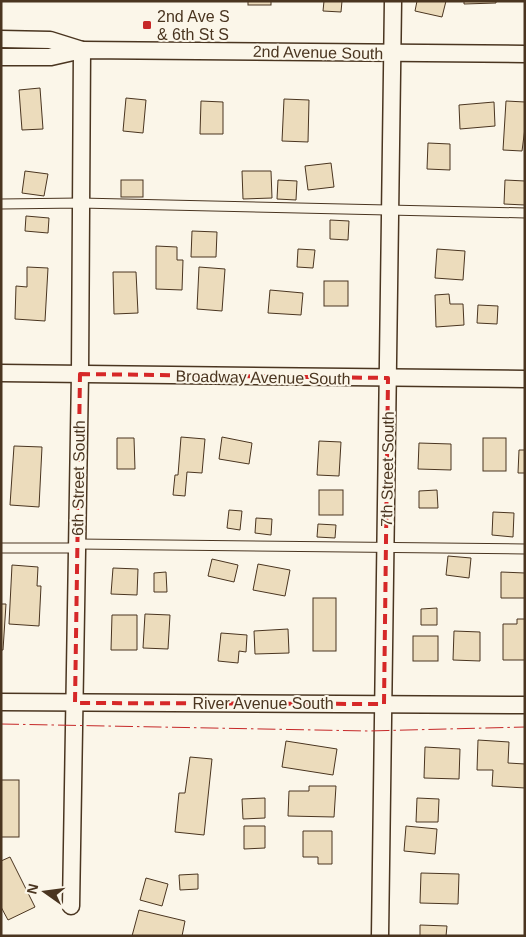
<svg xmlns="http://www.w3.org/2000/svg" width="526" height="937" font-family="Arial,sans-serif">
  <style>
    .building { fill: #ecdcbc; stroke: #4a3520 }
    .lines { fill: none; stroke-linecap: round; stroke-linejoin: round }
    .service-casing { stroke: #4a3520; stroke-width: 11 }
    .minor-casing { stroke: #4a3520; stroke-width: 19 }
    .service { stroke: #fbf6e9; stroke-width: 9 }
    .minor { stroke: #fbf6e9; stroke-width: 16 }
    .power { stroke: #c62828; stroke-width: 1; stroke-dasharray: 18 4 2.5 4; stroke-linecap: butt }
    .marked { fill: none; stroke: #d62828; stroke-width: 4; stroke-dasharray: 10 6; stroke-linejoin: round }
    .poi-dot { fill: #c62828; stroke: #fbf6e9; stroke-width: 2 }
    .labels { text-anchor: middle; stroke-width: 4; stroke-linejoin: round; paint-order: stroke }
    .poi-label { font-size: 16px; fill: #4a3520; stroke: #fbf6e9; text-anchor: start }
    .street-label { font-size: 16px; fill: #4a3520; stroke: #fbf6e9 }
  </style>
  <rect width="100%" height="100%" fill="#fbf6e9"/>
  <g class="building">
    <rect x="248" y="1" width="23" height="4"/>
    <path d="M324 1H342L341 12 323 11Z"/>
    <path d="M417 1H446L442 17 415 11Z"/>
    <path d="M464 1H496V3L464 4Z"/>
    <path d="M40 88 43 129 22 130 19 90Z"/>
    <path d="M126 98 146 100 143 133 123 131Z"/>
    <path d="M284 99 309 100 308 142 282 141Z"/>
    <path d="M201 101 223 102V134H200Z"/>
    <path d="M506 101 525 102V128L522 151 503 150Z"/>
    <path d="M494 102 495 126 460 129 459 105Z"/>
    <path d="M428 143 450 144V170L427 169Z"/>
    <path d="M331 163 334 187 308 190 305 166Z"/>
    <path d="M25 171 48 174 44 196 22 193Z"/>
    <path d="M242 171H271L272 198 243 199Z"/>
    <rect x="121" y="180" width="22" height="17"/>
    <path d="M278 180 297 181 296 200 277 199Z"/>
    <path d="M505 180 525 181V205L504 204Z"/>
    <path d="M26 216 49 218 48 233 25 231Z"/>
    <path d="M330 220 349 221 348 240 330 239Z"/>
    <path d="M192 231 217 232 216 257H191Z"/>
    <path d="M156 246 177 247V260H183L182 290 156 289Z"/>
    <path d="M298 249 315 250 313 268 297 267Z"/>
    <path d="M437 249 465 251 463 280 435 278Z"/>
    <path d="M27 267 48 268 45 321 15 319 16 286 27 287Z"/>
    <path d="M199 267 225 269 222 311 197 309Z"/>
    <path d="M113 272H136L138 313 114 314Z"/>
    <rect x="324" y="281" width="24" height="25"/>
    <path d="M270 290 303 293 301 315 268 313Z"/>
    <path d="M449 294 450 304H463L464 325 436 327 435 295Z"/>
    <path d="M478 305 498 306 497 324 477 323Z"/>
    <path d="M181 437 205 439 202 473 187 472 185 496 173 495 175 475H178Z"/>
    <path d="M222 437 252 443 249 464 219 459Z"/>
    <path d="M117 438H134L135 469H117Z"/>
    <rect x="483" y="438" width="23" height="33"/>
    <path d="M319 441 341 442 339 476 317 475Z"/>
    <path d="M419 443 451 444V470L418 469Z"/>
    <path d="M14 446 42 447 39 507 10 505Z"/>
    <path d="M519 450H525V473H518Z"/>
    <rect x="319" y="490" width="24" height="25"/>
    <path d="M437 490 438 508H419V491Z"/>
    <path d="M229 510 242 511 240 530 227 528Z"/>
    <path d="M493 512 514 513 513 537 492 535Z"/>
    <path d="M256 518 272 519 271 535 255 533Z"/>
    <path d="M318 524 336 525 335 538 317 537Z"/>
    <path d="M448 556 471 558 469 578 446 575Z"/>
    <path d="M212 559 238 565 234 582 208 576Z"/>
    <path d="M258 564 290 570 285 596 253 590Z"/>
    <path d="M12 565 38 567 37 586H41L39 626 9 624Z"/>
    <path d="M113 568 138 569 137 595 111 594Z"/>
    <path d="M166 572 167 592H154V573Z"/>
    <path d="M501 572 525 573V598H501Z"/>
    <rect x="313" y="598" width="23" height="53"/>
    <path d="M1 604H6L3 650H1Z"/>
    <path d="M437 608V625H421V609Z"/>
    <path d="M145 614 170 615 168 649 143 648Z"/>
    <path d="M112 615H137V650H111Z"/>
    <path d="M517 619H525V660H503V624H517Z"/>
    <path d="M288 629 289 653 255 654 254 631Z"/>
    <path d="M454 631 480 632V661L453 660Z"/>
    <path d="M221 633 247 635 246 652 239 651 238 663 218 661Z"/>
    <rect x="413" y="636" width="25" height="25"/>
    <path d="M478 740 509 742 508 763 525 764V788L492 786 493 770H477Z"/>
    <path d="M286 741 337 749 333 775 282 767Z"/>
    <path d="M425 747 460 749 459 779 424 778Z"/>
    <path d="M190 757 212 759 204 835 175 832 179 793H185Z"/>
    <rect x="1" y="780" width="18" height="57"/>
    <path d="M309 786H336L334 817 288 816 289 791H309Z"/>
    <path d="M265 798V818L243 819 242 799Z"/>
    <path d="M417 798 439 799 438 822H416Z"/>
    <path d="M244 826H265V848L244 849Z"/>
    <path d="M406 826 437 829 435 854 404 851Z"/>
    <path d="M303 831H332V864H318V857H303Z"/>
    <path d="M10 857 35 907 8 920 1 907V861Z"/>
    <path d="M421 873 459 874 458 904 420 903Z"/>
    <path d="M198 874V889L180 890 179 875Z"/>
    <path d="M146 878 168 884 162 906 140 900Z"/>
    <path d="M139 910 185 921 182 936H132Z"/>
    <path d="M420 925 447 926 446 936H420Z"/>
  </g>
  <g class="lines">
    <defs>
      <g id="service">
        <path d="M1 204 80 203 525 213"/>
        <path d="M77 544 525 549"/>
        <path d="M1 548H77"/>
      </g>
      <g id="minor">
        <path d="M1 39 50 40 82 50"/>
        <path d="M1 57H51L82 50 525 54"/>
        <path d="M1 373 525 379"/>
        <path d="M1 702 525 705"/>
        <path d="M71 906 80 374 82 50"/>
        <path d="M380 936 393 1"/>
      </g>
    </defs>
    <use href="#service" class="service-casing"/>
    <use href="#minor" class="minor-casing"/>
    <use href="#service" class="service"/>
    <use href="#minor" class="minor"/>
    <path class="power" d="M1 724 368 731 525 727"/>
  </g>
  <path class="marked" d="M80 374 388 378 384 704 75 703Z"/>
  <rect class="poi-dot" x="142" y="20" width="10" height="10" rx="2.5"/>
  <g class="labels">
    <g class="poi-label">
      <text x="157" y="22">2nd Ave S<tspan x="157" dy="18">&amp; 6th St S</tspan></text>
    </g>
    <g class="street-label">
      <text transform="translate(318 52) rotate(1)" y="6">2nd Avenue South</text>
      <text transform="translate(263 377) rotate(1)" y="6">Broadway Avenue South</text>
      <text transform="translate(387 469) rotate(-89)" y="6">7th Street South</text>
      <text transform="translate(78 478) rotate(-89)" y="6">6th Street South</text>
      <text x="263" y="709">River Avenue South</text>
    </g>
  </g>
  <rect width="526" height="937" fill="none" stroke="#4a3520" stroke-width="5"/>
  <g transform="translate(45 892) rotate(284)" stroke="#fbf6e9" stroke-width="4" paint-order="stroke">
  <path d="M0-4L9 19L0 12L-9 19Z" fill="#4a3520"/>
  <text y="-8" font-size="14" font-weight="bold" text-anchor="middle" fill="#4a3520">N</text>
  </g>
</svg>
